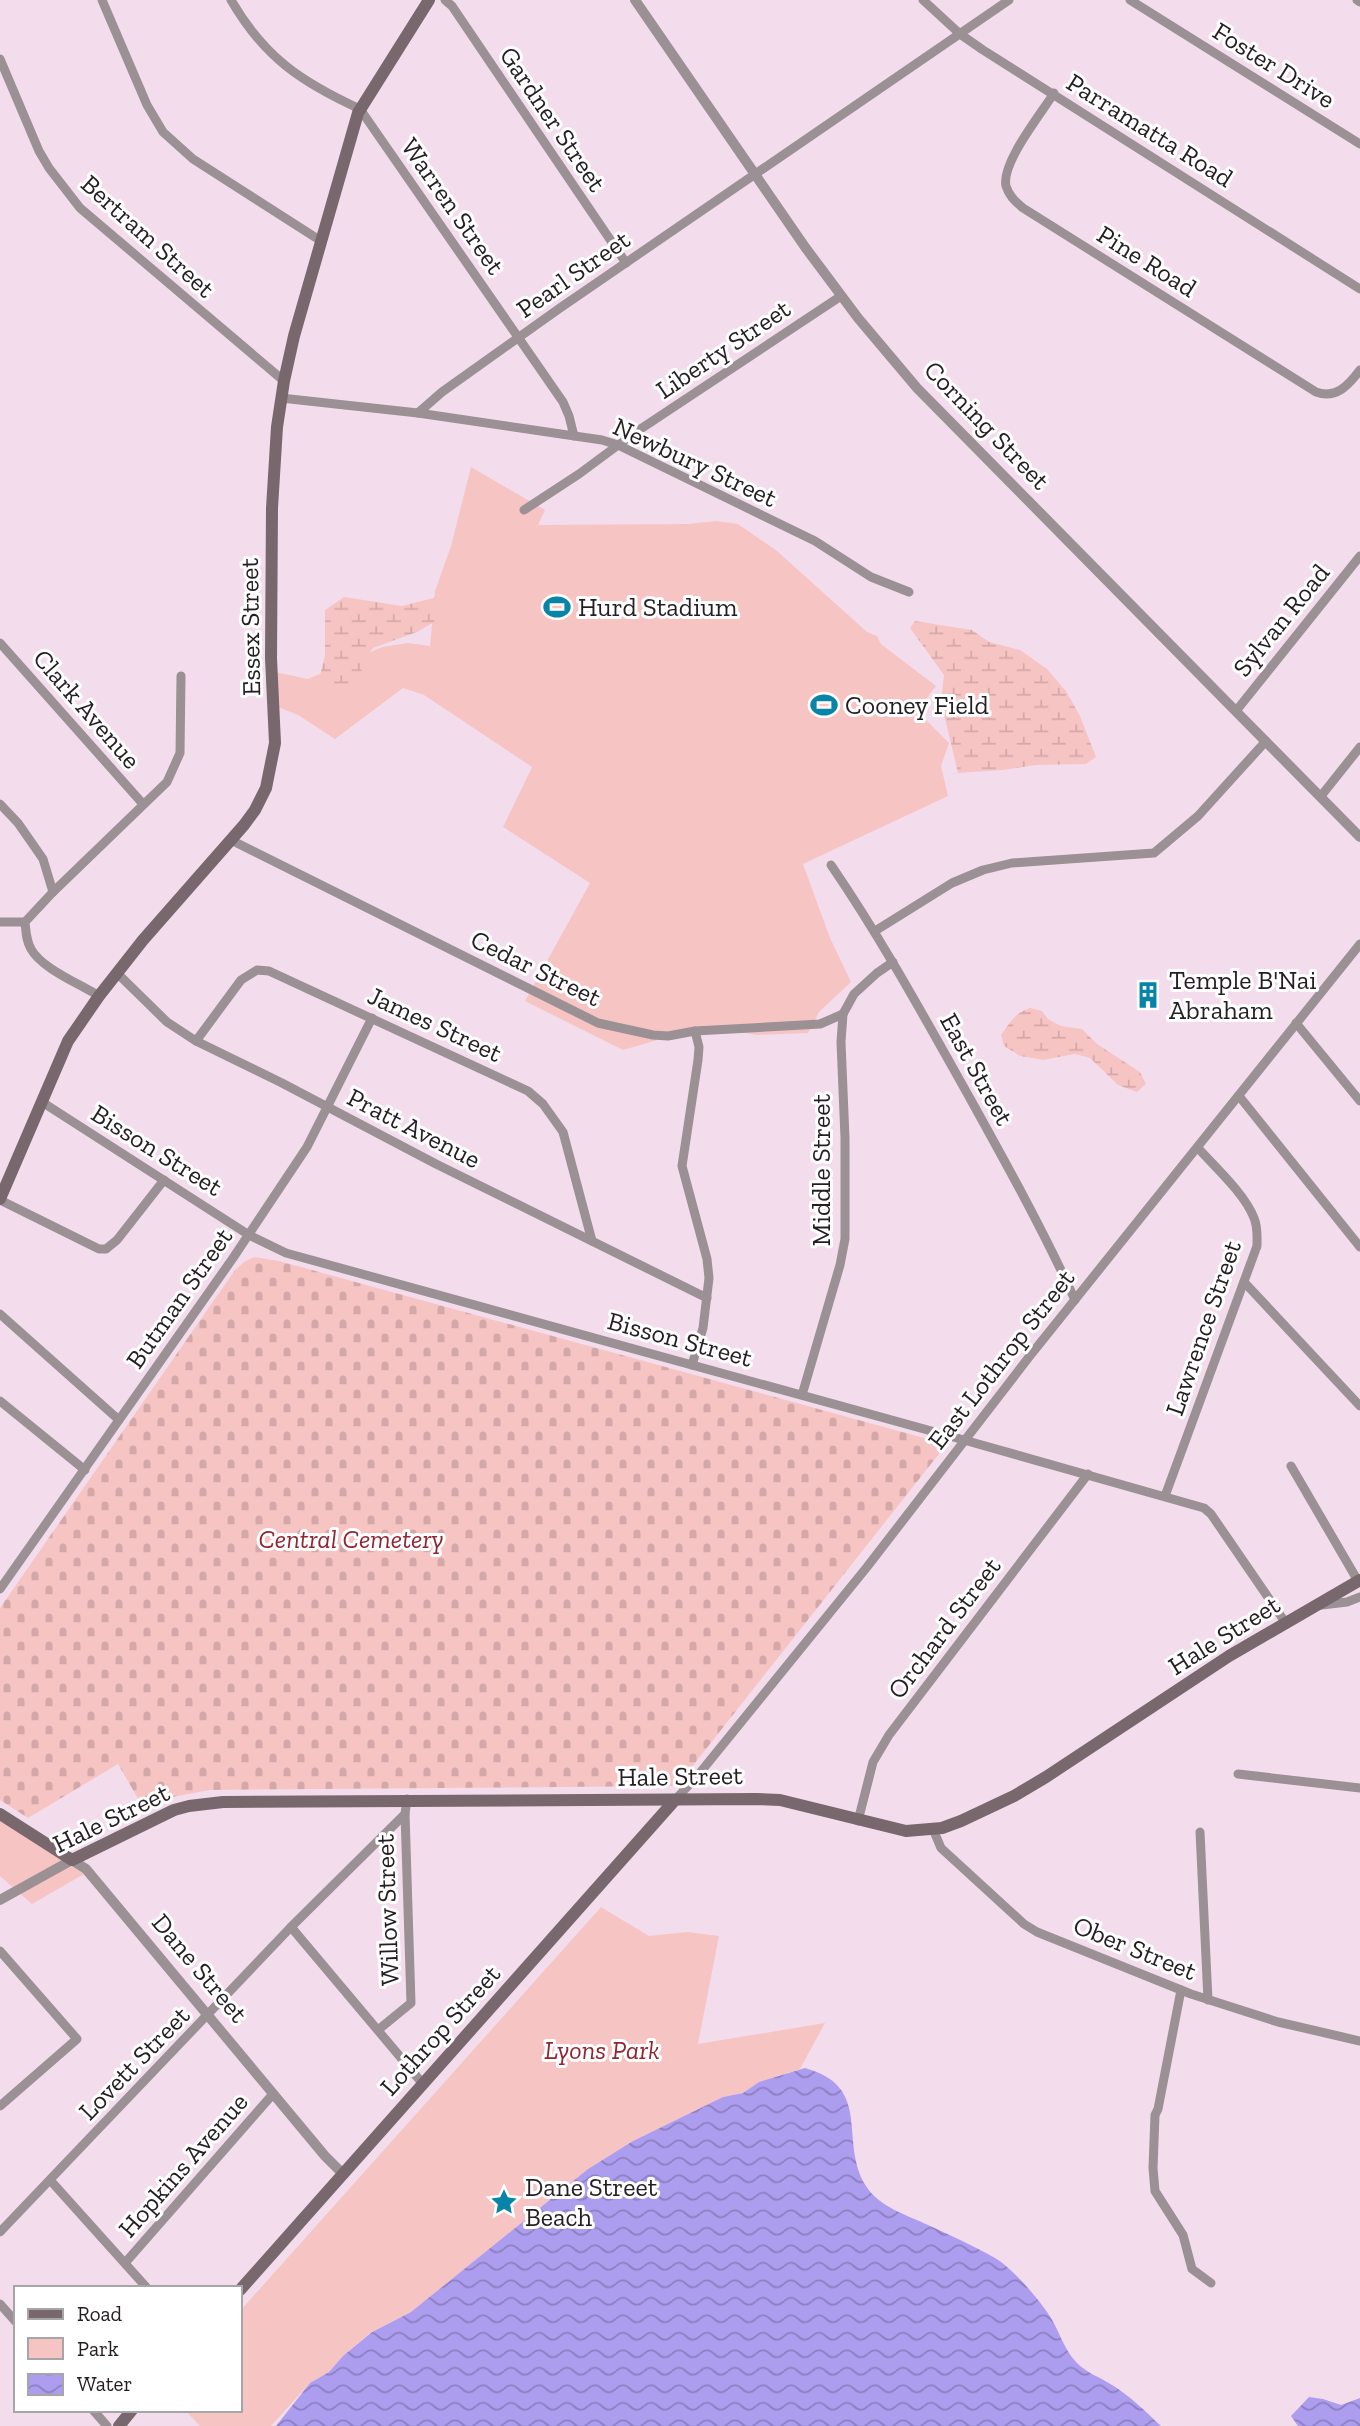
<svg xmlns="http://www.w3.org/2000/svg" width="1360" height="2426" font-family="'Zilla Slab',serif">
  <style>
    .green { fill: #f7c4c4 }
    .wetland { fill: url(#wetland-marsh) }
    .cemetery { fill: url(#cemetery-stones) }
    .water { fill: url(#water-waves) }
    .lines { fill: none; stroke-linecap: round; stroke-linejoin: round }
    .minor { stroke: #9b9093; stroke-width: 9 }
    .tertiary { stroke: #9b9093; stroke-width: 10 }
    .secondary { stroke: #78676c; stroke-width: 12 }
    .labels { text-anchor: middle; stroke-width: 6; stroke-linejoin: round; paint-order: stroke }
    .street-label { font-size: 26px; fill: #241d22; stroke: #fff }
    .poi-label { font-size: 26px; fill: #241d22; stroke: #fff; text-anchor: start }
    .park-label { font-size: 26px; font-style: italic; fill: #932431; stroke: #fff }
  </style>
  <defs>
    <pattern id="wetland-marsh" width="20" height="14" patternUnits="userSpaceOnUse" patternTransform="scale(1.75)"><rect width="20" height="14" fill="#f7c4c4"/><path d="M1 5h8M5 5V1M11 12h8M15 12V8" fill="none" stroke="#d4a8a8"/></pattern>
    <pattern id="cemetery-stones" width="16" height="16" patternUnits="userSpaceOnUse" patternTransform="scale(1.75)"><rect width="16" height="16" fill="#f7c4c4"/><path d="M2 7V4a2 2 0 0 1 4 0v3zM10 15v-3a2 2 0 0 1 4 0v3z" fill="#d4a8a8"/></pattern>
    <pattern id="water-waves" width="16" height="10" patternUnits="userSpaceOnUse" patternTransform="scale(1.75)"><rect width="16" height="10" fill="#ac9def"/><path d="M0 5q4-4 8 0t8 0" fill="none" stroke="#8c7fc1"/></pattern>
  </defs>
  <rect width="100%" height="100%" fill="#f3dded"/>
  <g class="green">
    <path d="M471 467 545 510 538 525 688 524 716 521 738 524 777 551 867 632 877 636 881 644 936 686 917 711 949 743 941 766 948 796 803 864 830 938 851 982 819 1012 808 1033 757 1035 706 1026 623 1050 525 1001 590 883 503 827 532 767 424 695 403 688 335 739 298 715 273 705 275 672 308 679 382 647 408 643 430 646 435 591 451 546Z"/>
    <path d="M0 1815 84 1874 32 1904 0 1876Z"/>
    <path d="M601 1907 649 1936 687 1932 719 1936 698 2044 825 2023 800 2069 759 2082 743 2093 723 2097 633 2141 588 2169 411 2312 371 2332 343 2356 329 2372 310 2383 271 2426H200L185 2410H240V2311Z"/>
  </g>
  <g class="wetland">
    <path d="M344 597 402 606 437 597 442 602 434 622 417 632 373 648 363 661 360 680 352 691H333L320 676 325 655V610Z"/>
    <path d="M915 621 972 630 989 642 1020 650 1047 669 1066 691 1080 716 1096 757 1086 764 1036 765 1003 770 958 773 941 702 944 675 910 628Z"/>
    <path d="M1030 1008 1042 1011 1048 1019 1061 1026 1082 1029 1097 1044 1140 1072 1146 1084 1137 1092 1118 1085 1090 1058 1075 1054 1043 1060 1020 1056 1004 1046 1001 1035C1010 1022 1015 1013 1030 1008Z"/>
  </g>
  <path class="cemetery" d="M254 1257 279 1261 935 1441 941 1445 942 1450 680 1782 673 1786 210 1790 172 1797 144 1809 118 1764 28 1818 0 1800V1608L235 1270 244 1262Z"/>
  <g class="water">
    <path d="M805 2068C874 2087 838 2141 866 2186 879 2207 907 2215 928 2225 950 2235 974 2246 995 2258 1012 2268 1036 2296 1047 2312 1059 2328 1062 2347 1076 2362 1086 2373 1100 2377 1112 2385 1130 2396 1145 2411 1161 2426H276L310 2383 329 2372 343 2356 372 2332 411 2312 588 2169 633 2141 723 2097 743 2093 759 2082Z"/>
    <path d="M1309 2397 1323 2399 1341 2405 1360 2398V2426H1298L1291 2416Z"/>
  </g>
  <g class="lines">
    <g class="minor">
      <path d="M102 0 147 105 163 132 193 159 321 241"/>
      <path d="M231 0C264 57 301 82 360 109L563 402 569 416 574 436"/>
      <path d="M445 0 452 6 626 263"/>
      <path d="M923 0 960 34 983 50 1360 289"/>
      <path d="M1130 0 1360 144"/>
      <path d="M1357 0 1360 2"/>
      <path d="M0 59 39 151 49 168 80 208 284 381"/>
      <path d="M1054 93C1041 114 1001 163 1006 186 1009 196 1015 201 1023 208L1316 392C1336 399 1348 386 1360 370"/>
      <path d="M281 398 418 413 602 440 618 445 815 541 871 577 909 592"/>
      <path d="M418 413 442 392 560 308 1009 0"/>
      <path d="M524 510 579 474 633 434 841 296"/>
      <path d="M0 643 143 804"/>
      <path d="M1236 711 1360 556"/>
      <path d="M1321 796 1360 747"/>
      <path d="M0 804 18 823 43 859 53 892 25 922C26 932 26 940 31 949 41 968 80 984 99 996"/>
      <path d="M231 840 598 1023 653 1035 668 1036 695 1031 820 1024 843 1014"/>
      <path d="M831 865C883 941 927 1022 972 1102 1008 1167 1044 1232 1075 1300"/>
      <path d="M53 892 167 782 180 753 181 676"/>
      <path d="M0 922H25"/>
      <path d="M875 931 952 883 983 870 1012 863 1154 853 1198 816 1266 741"/>
      <path d="M117 973 167 1022 196 1041 282 1083 436 1164 707 1298"/>
      <path d="M1296 1023 1360 1101"/>
      <path d="M196 1041 241 980 257 970 269 971 528 1091 543 1104 563 1132 592 1241"/>
      <path d="M1239 1096 1360 1247"/>
      <path d="M42 1102 249 1235 286 1253 964 1440 1204 1508 1211 1514 1285 1622"/>
      <path d="M0 1200 99 1249H106L117 1240 164 1180"/>
      <path d="M1244 1282 1360 1406"/>
      <path d="M0 1314 119 1420"/>
      <path d="M692 1365 703 1328 709 1278 707 1259 682 1166 698 1060 699 1047 695 1031"/>
      <path d="M802 1395 840 1265 845 1239V1138L841 1042 843 1014 854 994 877 973 893 962"/>
      <path d="M0 1401 85 1470"/>
      <path d="M1291 1466 1358 1581"/>
      <path d="M1165 1496 1257 1246C1257 1236 1258 1227 1254 1218 1245 1194 1215 1167 1198 1148"/>
      <path d="M0 1589 233 1258 307 1147 372 1018"/>
      <path d="M1322 1605 1347 1602 1360 1597"/>
      <path d="M1238 1774 1360 1788"/>
      <path d="M675 1800 699 1774 867 1567 1029 1357 1360 944"/>
      <path d="M858 1821 873 1762 889 1735 1088 1474"/>
      <path d="M933 1829 941 1848 1024 1924 1037 1932 1191 1994 1278 2022 1360 2041"/>
      <path d="M1200 1832 1208 2000"/>
      <path d="M291 1927 423 2084"/>
      <path d="M0 1951 77 2039 0 2106"/>
      <path d="M1181 1990 1158 2109 1155 2115 1153 2168 1155 2191 1183 2235 1192 2269 1211 2283"/>
      <path d="M378 2030 411 2003 405 1814"/>
      <path d="M50 2180 147 2288"/>
      <path d="M0 2232 291 1927 405 1814 407 1799"/>
      <path d="M125 2263 273 2094"/>
      <path d="M0 2304 16 2322"/>
      <path d="M93 2410 107 2426"/>
    </g>
    <g class="tertiary">
      <path d="M635 0 805 247 858 318 917 388 1360 837"/>
      <path d="M0 1900 72 1860 86 1869 325 2156 343 2174"/>
    </g>
    <g class="secondary">
      <path d="M0 1199 68 1041 99 996 143 940 244 825 255 810 266 788 275 743 271 658 272 508 277 427 284 381 294 336 358 113 429 0"/>
      <path d="M0 1814 72 1860 174 1810 189 1806 223 1802 756 1799 780 1800 906 1831 942 1828 961 1821 1014 1796 1046 1777 1229 1656 1360 1580"/>
      <path d="M240 2290 675 1800"/>
      <path d="M119 2426 132 2410"/>
    </g>
  </g>
  <defs>
    <symbol id="stadium-bare" viewBox="-9 -9 18 18"><path d="M0-5a6.5 5 0 1 0 0 10a6.5 5 0 1 0 0-10ZM-3.5-1.8h7v3.6h-7Z" fill="#0984a9" stroke="#fff" stroke-width="2.5" paint-order="stroke"/></symbol>
    <symbol id="building-bare" viewBox="-9 -9 18 18"><path d="M-4-6H4V6H1V3H-1V6H-4ZM-2.5-4.3h1.7v1.8h-1.7ZM.8-4.3h1.7v1.8H.8ZM-2.5-1h1.7V.8h-1.7ZM.8-1h1.7V.8H.8Z" fill="#0984a9" stroke="#fff" stroke-width="2.5" paint-order="stroke"/></symbol>
    <symbol id="sight-bare" viewBox="-9 -9 18 18"><path d="M0-6L1.8-2.2L6-1.7L2.9 1.2L3.7 5.4L0 3.3L-3.7 5.4L-2.9 1.2L-6-1.7L-1.8-2.2Z" fill="#0984a9" stroke="#fff" stroke-width="2.5" paint-order="stroke"/></symbol>
  </defs>
  <g fill-rule="evenodd">
    <use href="#stadium-bare" x="538" y="588" width="38" height="38"/>
    <use href="#stadium-bare" x="805" y="686" width="38" height="38"/>
    <use href="#building-bare" x="1129" y="976" width="38" height="38"/>
    <use href="#sight-bare" x="485" y="2183" width="38" height="38"/>
  </g>
  <g class="labels">
    <g class="street-label">
      <text transform="translate(1274 65) rotate(32)" y="9">Foster Drive</text>
      <text transform="translate(553 119) rotate(56)" y="9">Gardner Street</text>
      <text transform="translate(1150 130) rotate(32)" y="9">Parramatta Road</text>
      <text transform="translate(453 206) rotate(55)" y="9">Warren Street</text>
      <text transform="translate(148 236) rotate(42)" y="9">Bertram Street</text>
      <text transform="translate(1147 261) rotate(32)" y="9">Pine Road</text>
      <text transform="translate(573 274) rotate(-35)" y="9">Pearl Street</text>
      <text transform="translate(723 349) rotate(-34)" y="9">Liberty Street</text>
      <text transform="translate(987 425) rotate(46)" y="9">Corning Street</text>
      <text transform="translate(695 462) rotate(25)" y="9">Newbury Street</text>
      <text transform="translate(1281 620) rotate(-51)" y="9">Sylvan Road</text>
      <text transform="translate(250 627) rotate(-91)" y="9">Essex Street</text>
      <text transform="translate(87 709) rotate(49)" y="9">Clark Avenue</text>
      <text transform="translate(536 968) rotate(26)" y="9">Cedar Street</text>
      <text transform="translate(435 1024) rotate(25)" y="9">James Street</text>
      <text transform="translate(977 1069) rotate(61)" y="9">East Street</text>
      <text transform="translate(414 1128) rotate(27)" y="9">Pratt Avenue</text>
      <text transform="translate(157 1150) rotate(32)" y="9">Bisson Street</text>
      <text transform="translate(821 1170) rotate(-90)" y="9">Middle Street</text>
      <text transform="translate(179 1298) rotate(-55)" y="9">Butman Street</text>
      <text transform="translate(1203 1328) rotate(-71)" y="9">Lawrence Street</text>
      <text transform="translate(680 1339) rotate(15)" y="9">Bisson Street</text>
      <text transform="translate(1001 1359) rotate(-52)" y="9">East Lothrop Street</text>
      <text transform="translate(944 1628) rotate(-53)" y="9">Orchard Street</text>
      <text transform="translate(1224 1635) rotate(-32)" y="9">Hale Street</text>
      <text transform="translate(680 1776) rotate(-1)" y="9">Hale Street</text>
      <text transform="translate(111 1818) rotate(-26)" y="9">Hale Street</text>
      <text transform="translate(387 1910) rotate(-92)" y="9">Willow Street</text>
      <text transform="translate(1135 1948) rotate(22)" y="9">Ober Street</text>
      <text transform="translate(200 1968) rotate(50)" y="9">Dane Street</text>
      <text transform="translate(440 2030) rotate(-48)" y="9">Lothrop Street</text>
      <text transform="translate(134 2063) rotate(-46)" y="9">Lovett Street</text>
      <text transform="translate(183 2165) rotate(-49)" y="9">Hopkins Avenue</text>
    </g>
    <g class="poi-label">
      <text x="578" y="616">Hurd Stadium</text>
      <text x="845" y="714">Cooney Field</text>
      <text x="1169" y="989">Temple B'Nai<tspan x="1169" dy="30">Abraham</tspan></text>
      <text x="525" y="2196">Dane Street<tspan x="525" dy="30">Beach</tspan></text>
    </g>
    <g class="park-label">
      <text x="351" y="1548">Central Cemetery</text>
      <text x="602" y="2059">Lyons Park</text>
    </g>
  </g>
  <rect x="14" y="2286" width="228" height="126" fill="#ffffff" stroke="#a7a5a7" stroke-width="2"/>
  <rect x="28" y="2309" width="35" height="10" fill="#78676c" stroke="#a7a5a7" stroke-width="2"/>
  <text x="77" y="2321" font-size="21" fill="#241d22">Road</text>
  <rect x="28" y="2338" width="35" height="21" fill="#f7c4c4" stroke="#a7a5a7" stroke-width="2"/>
  <text x="77" y="2356" font-size="21" fill="#241d22">Park</text>
  <rect x="28" y="2374" width="35" height="21" fill="url(#water-waves)" stroke="#a7a5a7" stroke-width="2"/>
  <text x="77" y="2391" font-size="21" fill="#241d22">Water</text>
</svg>
